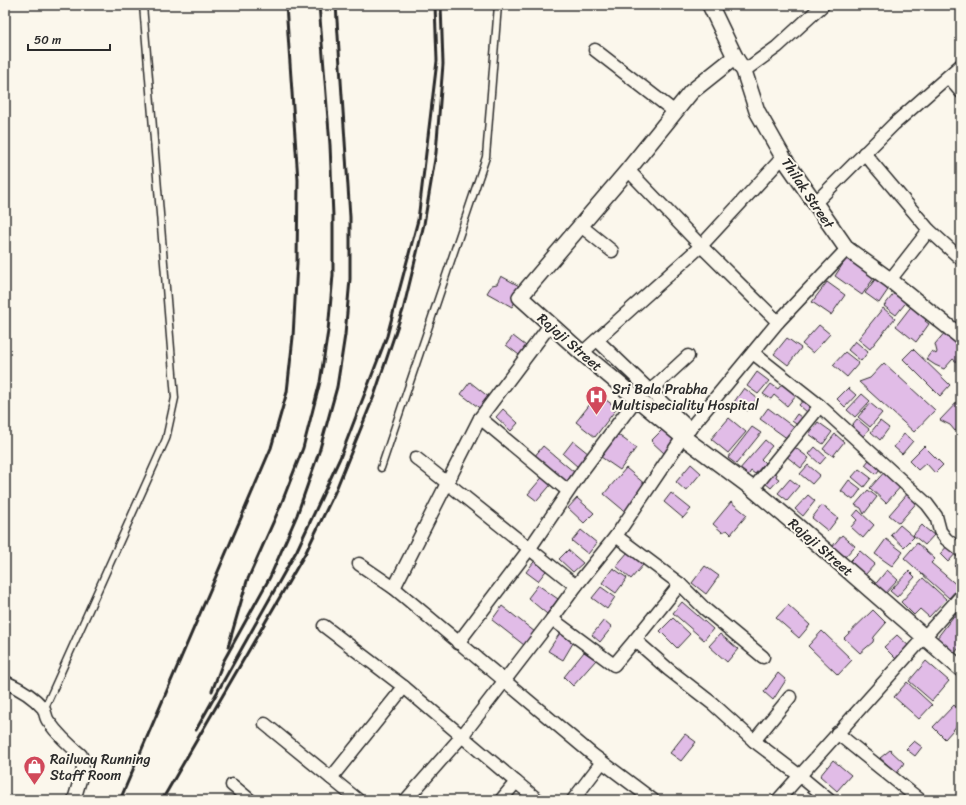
<svg xmlns="http://www.w3.org/2000/svg" width="966" height="805" font-family="Sriracha,sans-serif">
  <style>
    .building { fill: #e1bce7; stroke: #2b2b2b }
    .lines { fill: none; stroke-linecap: round; stroke-linejoin: round }
    .service-casing { stroke: #2b2b2b; stroke-width: 9 }
    .minor-casing { stroke: #2b2b2b; stroke-width: 15 }
    .tertiary-casing { stroke: #2b2b2b; stroke-width: 18 }
    .service { stroke: #fbf7ec; stroke-width: 6 }
    .minor { stroke: #fbf7ec; stroke-width: 12 }
    .tertiary { stroke: #fbf7ec; stroke-width: 15 }
    .rail { stroke: #2b2b2b; stroke-width: 3 }
    .labels { text-anchor: middle; stroke-width: 4; stroke-linejoin: round; paint-order: stroke }
    .street-label { font-size: 14px; fill: #2b2b2b; stroke: #fbf7ec }
    .poi-label { font-size: 14px; fill: #2b2b2b; stroke: #fbf7ec; text-anchor: start }
  </style>
  <rect width="100%" height="100%" fill="#fbf7ec"/>
  <filter id="ink" filterUnits="userSpaceOnUse"><feTurbulence type="fractalNoise" baseFrequency=".025" numOctaves="2"/><feDisplacementMap in="SourceGraphic" scale="8" xChannelSelector="R" yChannelSelector="G"/><feConvolveMatrix kernelMatrix="1 2 1 2 8 2 1 2 1" color-interpolation-filters="sRGB"/></filter>
  <g filter="url(#ink)">
    <g class="building">
      <path d="M848 256 876 275 862 295 835 276Z"/>
      <path d="M879 274 892 284 879 303 865 293Z"/>
      <path d="M501 276 523 288 512 307 487 293 492 285 497 284Z"/>
      <path d="M827 282 845 295 831 315 812 302Z"/>
      <path d="M896 291 908 300 896 315 884 306Z"/>
      <path d="M913 304 929 316 925 321 929 324 916 342 896 326Z"/>
      <path d="M883 308 895 318 870 349 858 339Z"/>
      <path d="M819 325 830 334 813 353 802 344Z"/>
      <path d="M946 331 961 343V362L959 364 953 359 944 369 935 365 926 359 932 351 936 354 937 352 935 344Z"/>
      <path d="M513 336 530 349 523 358 506 345Z"/>
      <path d="M787 338 801 348 788 365 774 354Z"/>
      <path d="M855 341 868 352 861 361 848 350Z"/>
      <path d="M913 349 950 385 940 396 903 359Z"/>
      <path d="M845 352 859 363 847 377 833 365Z"/>
      <path d="M884 363 935 410 914 432 859 382 870 378Z"/>
      <path d="M757 372 769 381 758 394 747 386Z"/>
      <path d="M470 382 490 398 482 410 461 394Z"/>
      <path d="M771 384 778 389 782 384 796 395 787 406 774 395 771 399 763 394Z"/>
      <path d="M744 388 757 398 748 411 734 402Z"/>
      <path d="M848 388 856 395 845 407 837 399Z"/>
      <path d="M598 394 617 408 595 437 576 422Z"/>
      <path d="M862 394 870 401 855 417 847 410Z"/>
      <path d="M961 398V426L955 431 950 425 940 420Z"/>
      <path d="M804 399 813 407 808 413 799 405Z"/>
      <path d="M870 403 882 413 870 427 858 417Z"/>
      <path d="M768 408 796 429 788 439 760 419Z"/>
      <path d="M503 409 518 423 511 431 496 417Z"/>
      <path d="M797 414 805 420 800 427 792 421Z"/>
      <path d="M729 418 746 432 728 453 711 439Z"/>
      <path d="M857 419 869 429 861 439 848 430Z"/>
      <path d="M880 421 889 428 880 440 871 432Z"/>
      <path d="M818 422 832 432 823 444 809 434Z"/>
      <path d="M752 427 761 433 736 464 728 458Z"/>
      <path d="M663 429 676 441 665 454 651 441Z"/>
      <path d="M617 434 636 448 620 470 601 457Z"/>
      <path d="M835 434 844 442 833 456 823 449Z"/>
      <path d="M904 434 913 441 902 454 894 447Z"/>
      <path d="M765 440 772 446 761 459 765 463 755 474 751 471 747 477 739 470Z"/>
      <path d="M573 441 589 454 578 467 563 454Z"/>
      <path d="M543 446 574 472 566 482 534 457Z"/>
      <path d="M793 446 809 458 801 468 786 456Z"/>
      <path d="M924 446 943 465 935 473 926 463 918 470 909 461Z"/>
      <path d="M815 447 826 457 820 464 809 454Z"/>
      <path d="M872 456 883 465 876 474 865 465Z"/>
      <path d="M691 464 701 473 686 491 676 482Z"/>
      <path d="M808 465 820 475 812 484 800 474Z"/>
      <path d="M626 468 646 485 633 500 635 506 628 514 604 494Z"/>
      <path d="M859 469 871 478 864 487 852 477Z"/>
      <path d="M887 469 903 484 886 503 870 488Z"/>
      <path d="M774 472 777 474 776 477 779 479 771 488 765 483Z"/>
      <path d="M545 474 554 481 537 501 528 494Z"/>
      <path d="M790 479 799 486 787 500 778 493Z"/>
      <path d="M849 480 861 489 853 500 841 491Z"/>
      <path d="M868 490 877 497 864 514 861 508 855 505Z"/>
      <path d="M909 492 919 500 899 523 889 515Z"/>
      <path d="M671 493 691 509 683 518 664 502Z"/>
      <path d="M808 495 815 501 803 516 795 509Z"/>
      <path d="M577 498 594 513 584 523 568 508Z"/>
      <path d="M731 502 747 515 731 534 727 530 722 532 713 524Z"/>
      <path d="M822 505 838 518 828 531 812 518Z"/>
      <path d="M858 510 874 525 863 538 851 527 857 520 853 516Z"/>
      <path d="M900 525 914 537 904 547 891 535Z"/>
      <path d="M922 525 925 528 934 535 925 545 913 535Z"/>
      <path d="M581 530 597 543 588 554 572 541Z"/>
      <path d="M842 535 855 546 843 559 831 548Z"/>
      <path d="M886 539 903 552 892 566 875 554Z"/>
      <path d="M917 543 935 559 931 563 959 587 949 598 904 558Z"/>
      <path d="M950 543 958 551 948 562 940 554Z"/>
      <path d="M568 550 583 563 573 572 559 559Z"/>
      <path d="M860 551 875 564 865 575 850 561Z"/>
      <path d="M628 552 643 565 631 579 616 566Z"/>
      <path d="M537 558 549 567 538 581 526 572Z"/>
      <path d="M961 558V572L954 566Z"/>
      <path d="M705 566 719 576 706 594 692 583Z"/>
      <path d="M613 568 627 578 616 593 602 583Z"/>
      <path d="M887 570 898 580 883 596 873 587Z"/>
      <path d="M909 571 915 577 897 597 890 591Z"/>
      <path d="M923 578 946 599 929 617 920 609 914 615 901 602Z"/>
      <path d="M538 585 558 599 547 614 528 598Z"/>
      <path d="M601 587 615 597 607 609 592 598Z"/>
      <path d="M682 602 713 629 704 640 673 613Z"/>
      <path d="M788 605 810 625 799 638 776 618Z"/>
      <path d="M502 606 535 632 524 645 492 620Z"/>
      <path d="M873 610 886 623 874 637 873 642 860 653 844 638Z"/>
      <path d="M956 613 961 617V645L955 653 937 638Z"/>
      <path d="M673 618 690 634 677 648 660 631Z"/>
      <path d="M604 620 612 627 600 642 592 635Z"/>
      <path d="M822 631 852 660 838 675 808 646Z"/>
      <path d="M560 633 573 643 563 660 548 651Z"/>
      <path d="M720 634 738 649 727 662 709 646Z"/>
      <path d="M897 635 911 648 898 661 884 647Z"/>
      <path d="M584 652 596 660 573 686 564 677Z"/>
      <path d="M926 661 949 681 932 701 909 681Z"/>
      <path d="M778 673 786 680 773 700 764 692Z"/>
      <path d="M907 682 932 705 919 719 894 697Z"/>
      <path d="M954 705 961 712V721L945 739 933 727Z"/>
      <path d="M685 734 696 742 681 761 670 753Z"/>
      <path d="M914 741 922 747 915 756 906 749Z"/>
      <path d="M890 750 904 763 897 773 880 758Z"/>
      <path d="M833 760 851 775 837 791 820 776Z"/>
    </g>
    <g class="lines">
      <defs>
        <g id="service">
          <path d="M381 468 486 157 498 5"/>
          <path d="M44 710 166 439 175 398 143 5"/>
        </g>
        <g id="minor">
          <path d="M595 50 675 112"/>
          <path d="M744 71 777 47 823 5"/>
          <path d="M948 77 961 92"/>
          <path d="M864 153 929 230 890 280"/>
          <path d="M628 170 701 246 778 322"/>
          <path d="M814 204 894 124 961 65"/>
          <path d="M581 226 612 251"/>
          <path d="M929 230 961 259"/>
          <path d="M597 340 690 429"/>
          <path d="M582 353 701 246 783 157"/>
          <path d="M650 391 688 356"/>
          <path d="M820 406 927 504 936 516 940 531 946 539 961 551"/>
          <path d="M480 418 568 491"/>
          <path d="M416 458 576 586"/>
          <path d="M753 489 820 406 753 353"/>
          <path d="M616 536 680 584 635 640"/>
          <path d="M359 564 394 588 593 755 653 800"/>
          <path d="M680 584 705 609 763 657"/>
          <path d="M394 588 480 418 550 325"/>
          <path d="M552 619 614 665 635 640 668 669 713 704 754 741 800 776 829 800"/>
          <path d="M324 626 404 687 516 782 501 800"/>
          <path d="M458 643 530 548 583 470 637 398"/>
          <path d="M5 682C19 688 33 696 43 708 46 712 45 718 49 722 58 735 69 745 81 755L83 770 74 800"/>
          <path d="M265 724 358 800"/>
          <path d="M837 733 920 800"/>
          <path d="M754 741 790 697"/>
          <path d="M331 778 404 687"/>
          <path d="M516 782 538 800"/>
          <path d="M232 785 250 800"/>
          <path d="M406 800 462 736 552 619 576 586 616 536 683 437 778 322 847 249"/>
          <path d="M573 800 602 762"/>
          <path d="M778 800 961 596"/>
        </g>
        <g id="tertiary">
          <path d="M710 5 735 57 744 71 757 111 783 157 847 249 890 280 961 337"/>
          <path d="M735 57 691 92 628 170 520 297 582 353 683 437 753 489 796 525 961 669"/>
        </g>
      </defs>
      <use href="#service" class="service-casing"/>
      <use href="#minor" class="minor-casing"/>
      <use href="#tertiary" class="tertiary-casing"/>
      <use href="#service" class="service"/>
      <use href="#minor" class="minor"/>
      <use href="#tertiary" class="tertiary"/>
      <g class="rail">
        <path d="M228 647 247 581 280 507 303 448 320 382 328 331 333 275V216L330 145 319 5"/>
        <path d="M212 691 223 662 270 577 297 515 319 452 337 387 345 335 350 279V217L336 5"/>
        <path d="M196 730 297 550 340 458 387 336 418 220 437 61 435 5"/>
        <path d="M120 800 271 448 287 392 293 337 297 263 298 180 286 5"/>
        <path d="M162 800 306 552 335 492 374 396 403 310 424 224 436 153 443 64 441 5"/>
      </g>
    </g>
  </g>
  <defs>
    <symbol id="hospital-pin" viewBox="-11 -11 22 30"><path d="M0 17L-7.5 6A9.5 9.5 0 1 1 7.5 6Z" fill="#d1495b" stroke="#fbf7ec"/><path d="M-5-5h3v3.5h4V-5h3V5h-3V1.5h-4V5h-3Z" fill="#fff"/></symbol>
    <symbol id="shop-pin" viewBox="-11 -11 22 30"><path d="M0 17L-7.5 6A9.5 9.5 0 1 1 7.5 6Z" fill="#d1495b" stroke="#fbf7ec"/><path d="M-5-2.5h2.3a2.7 3.5 0 0 1 5.4 0H5L5.5 6h-11ZM-1.5-2.5h3a1.5 2.3 0 0 0-3 0Z" fill="#fff"/></symbol>
  </defs>
  <g fill-rule="evenodd">
    <use href="#hospital-pin" x="584" y="384" width="25" height="34"/>
    <use href="#shop-pin" x="22" y="754" width="25" height="34"/>
  </g>
  <g class="labels">
    <g class="street-label">
      <text transform="translate(808 193) rotate(56)" y="5">Thilak Street</text>
      <text transform="translate(570 342) rotate(41)" y="5">Rajaji Street</text>
      <text transform="translate(821 547) rotate(41)" y="5">Rajaji Street</text>
    </g>
    <g class="poi-label">
      <text x="612" y="394">Sri Bala Prabha<tspan x="612" dy="16">Multispeciality Hospital</tspan></text>
      <text x="50" y="764">Railway Running<tspan x="50" dy="16">Staff Room</tspan></text>
    </g>
  </g>
  <rect width="966" height="805" fill="none" stroke="#fbf7ec" stroke-width="20"/>
  <rect x="10" y="10" width="946" height="785" fill="none" stroke="#2b2b2b" stroke-width="1.5" filter="url(#ink)"/>
  <path d="M28 44v6h82v-6" fill="none" stroke="#2b2b2b" stroke-width="2"/>
  <text x="34" y="44" font-size="12" fill="#2b2b2b" stroke="#fbf7ec" stroke-width="3" paint-order="stroke">50 m</text>
</svg>
